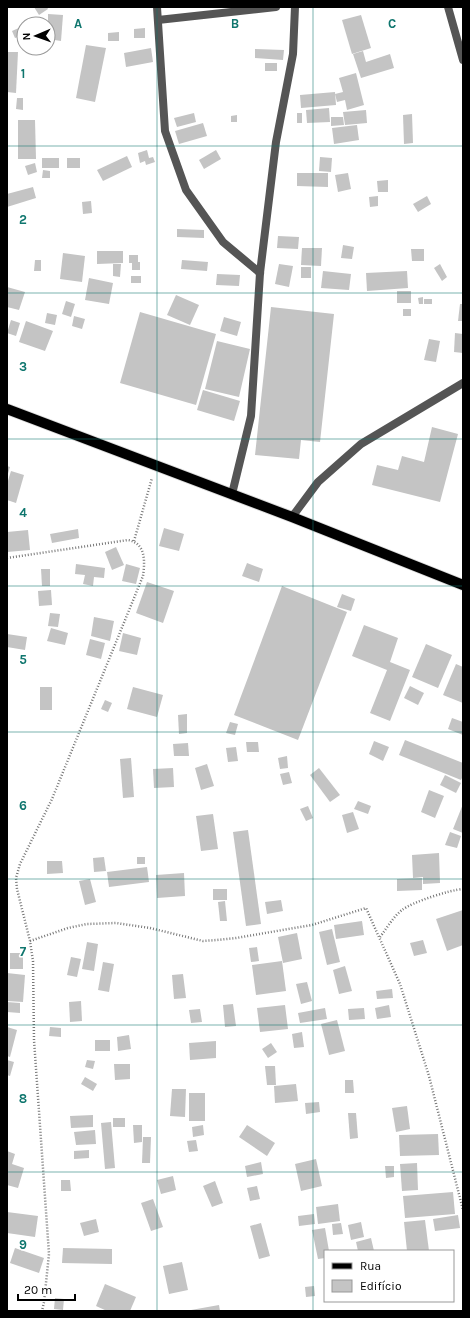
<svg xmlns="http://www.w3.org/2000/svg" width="470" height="1318" font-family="Karla,sans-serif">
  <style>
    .building { fill: #c4c4c4 }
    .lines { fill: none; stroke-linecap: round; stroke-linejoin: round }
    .primary-casing { stroke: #dbdbdb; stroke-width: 12 }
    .path { stroke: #777; stroke-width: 2.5; stroke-dasharray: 1 2; stroke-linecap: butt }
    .street { stroke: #555; stroke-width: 8 }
    .primary { stroke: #000; stroke-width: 10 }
    .grid { fill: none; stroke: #0f766e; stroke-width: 1; stroke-opacity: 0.55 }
    .grid-label { font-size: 13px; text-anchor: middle; font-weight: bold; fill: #0f766e; stroke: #fff; stroke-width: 3; stroke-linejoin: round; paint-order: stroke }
  </style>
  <rect width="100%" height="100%" fill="#fff"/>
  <g class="building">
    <path d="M34 7H47L48 9 39 15Z"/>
    <path d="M48 14 63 15 61 41 48 39Z"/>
    <path d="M361 15 371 48 352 54 342 20Z"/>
    <path d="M21 27 24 35 15 38 12 31Z"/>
    <path d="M145 28V38H134V29Z"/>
    <path d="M119 32V41H108V33Z"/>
    <path d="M86 45 106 48 95 102 76 98Z"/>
    <path d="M27 48H35V51L27 52Z"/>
    <path d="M151 48 153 62 126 67 124 53Z"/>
    <path d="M255 49 284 50 283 60 255 58Z"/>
    <path d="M363 51 366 62 390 54 394 68 361 78 353 54Z"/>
    <path d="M7 52H18L16 93 7 92Z"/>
    <rect x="265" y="63" width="12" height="8"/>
    <path d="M356 73 364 105 347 110 345 100 337 102 335 94 343 92 339 78Z"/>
    <path d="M335 92 336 105 301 108 300 95Z"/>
    <path d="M17 98H23V110L16 109Z"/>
    <path d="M329 108 330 122 307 123 306 110Z"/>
    <path d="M366 110 367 123 345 125 343 112Z"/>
    <path d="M194 113 196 122 177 127 174 118Z"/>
    <rect x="297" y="113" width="5" height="10"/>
    <path d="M412 114 413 143 404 144 403 115Z"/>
    <path d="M237 115V122H231V116Z"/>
    <path d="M331 117H343L344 125 331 126Z"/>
    <path d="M18 120H35L36 159H18Z"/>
    <path d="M203 123 207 136 179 144 175 131Z"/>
    <path d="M357 125 359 140 334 144 332 128Z"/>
    <path d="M147 150 149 158 153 157 155 162 146 165 145 161 140 163 138 153Z"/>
    <path d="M216 150 221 159 204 169 199 160Z"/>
    <path d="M127 156 132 167 103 181 97 170Z"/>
    <path d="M320 157 332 158 331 172 319 171Z"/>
    <rect x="42" y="158" width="17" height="10"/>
    <rect x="67" y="158" width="13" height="10"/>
    <path d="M35 163 37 172 28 175 25 166Z"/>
    <path d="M43 170 50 171V178H42Z"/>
    <path d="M297 173H328V187L297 186Z"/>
    <path d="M348 173 351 189 338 192 335 175Z"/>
    <path d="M388 180V192H378L377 181Z"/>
    <path d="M33 187 36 198 7 207V194Z"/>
    <path d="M378 196V206L370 207 369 197Z"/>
    <path d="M427 196 431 204 418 212 413 204Z"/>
    <path d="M91 201 92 213 83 214 82 202Z"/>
    <path d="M177 229 204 230V238L177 237Z"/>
    <path d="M278 236 299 237 298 249 277 248Z"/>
    <path d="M343 245 354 247 352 259 341 258Z"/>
    <path d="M302 248H322L321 266 301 265Z"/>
    <path d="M411 249H424V261H412Z"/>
    <path d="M97 251H123V263L97 264Z"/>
    <path d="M63 253 85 256 82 282 60 279Z"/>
    <path d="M129 255H138V262H140V270H132V263H129Z"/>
    <path d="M35 260H41V271H34Z"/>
    <path d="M182 260 208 262 207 271 181 269Z"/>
    <path d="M113 264H121L120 277 113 276Z"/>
    <path d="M279 264 293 266 289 287 275 284Z"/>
    <path d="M440 264 447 277 442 281 434 268Z"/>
    <rect x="301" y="267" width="10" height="11"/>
    <path d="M323 271 351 274 349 290 321 288Z"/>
    <path d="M407 271 408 288 367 291 366 273Z"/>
    <path d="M217 274 240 275 239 286 216 285Z"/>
    <rect x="131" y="276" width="10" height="7"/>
    <path d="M89 278 113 283 109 304 85 300Z"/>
    <path d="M7 287 25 292 19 310 7 307Z"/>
    <rect x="397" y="291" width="14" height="12"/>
    <path d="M176 295 199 305 190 325 167 315Z"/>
    <path d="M423 297V304H419L418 298Z"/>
    <rect x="424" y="299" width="8" height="5"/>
    <path d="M66 301 75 304 71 317 62 314Z"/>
    <path d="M460 304H463V321H458Z"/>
    <path d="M271 307 334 314 320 442 301 440 299 459 255 455Z"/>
    <rect x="403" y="309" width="8" height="7"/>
    <path d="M140 312 216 334 196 405 120 383Z"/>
    <path d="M47 313 57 315 55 325 45 323Z"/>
    <path d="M74 316 85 319 82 329 72 326Z"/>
    <path d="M224 317 241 322 237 336 220 331Z"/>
    <path d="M11 320 20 323 16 336 7 333Z"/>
    <path d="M26 321 53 331 45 351 19 342Z"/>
    <path d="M455 333 463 334V353L454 352Z"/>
    <path d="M429 339 440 341 436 362 424 360Z"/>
    <path d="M217 341 250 349 239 397 205 389Z"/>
    <path d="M203 390 240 401 234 421 197 410Z"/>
    <path d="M432 427 458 434 440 502 372 485 377 465 398 470 402 456 424 462Z"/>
    <path d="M7 466 10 467 7 477Z"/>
    <path d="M11 471 24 475 16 503 7 500V484Z"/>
    <path d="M164 528 184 534 179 551 159 546Z"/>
    <path d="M78 529 79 538 52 543 50 534Z"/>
    <path d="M28 530 30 550 7 552V532Z"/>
    <path d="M116 547 124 565 112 570 105 552Z"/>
    <path d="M247 563 263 569 259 582 242 576Z"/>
    <path d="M76 564 105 568 104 578 94 577 93 586 83 584 85 575 75 574Z"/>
    <path d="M126 564 140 568 136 584 122 581Z"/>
    <path d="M41 569H50V586H42Z"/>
    <path d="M147 582 174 591 163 623 136 613Z"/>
    <path d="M282 586 347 612 298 740 234 715Z"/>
    <path d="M51 590 52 605 39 606 38 591Z"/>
    <path d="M342 594 355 599 351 611 337 607Z"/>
    <path d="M50 613 60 614 58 627 48 626Z"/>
    <path d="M94 617 114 621 110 641 91 636Z"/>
    <path d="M364 625 398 638 390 662 410 670 390 721 370 713 387 670 352 656Z"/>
    <path d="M51 628 68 633 65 645 47 641Z"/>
    <path d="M123 633 141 638 137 655 119 651Z"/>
    <path d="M7 634 27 637 25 650 7 647Z"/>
    <path d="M90 639 105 643 101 659 86 655Z"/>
    <path d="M426 644 452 655 438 688 412 677Z"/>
    <path d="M456 664 463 667V703L443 695Z"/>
    <path d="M410 686 424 693 418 705 404 698Z"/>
    <rect x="40" y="687" width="12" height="23"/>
    <path d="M133 687 163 695 157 717 127 709Z"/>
    <path d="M105 700 112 703 108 712 101 709Z"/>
    <path d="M187 714V733L179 734 178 715Z"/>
    <path d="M452 718 463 722V735L448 729Z"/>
    <path d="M230 722 238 724 235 735 226 733Z"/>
    <path d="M405 740 463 763V776L461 780 399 755Z"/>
    <path d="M374 741 389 747 383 761 369 754Z"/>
    <path d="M246 742H258L259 752H247Z"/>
    <path d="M188 743 189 756H174L173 744Z"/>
    <path d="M236 747 238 761 228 762 226 748Z"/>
    <path d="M287 756 288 768 280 769 278 758Z"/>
    <path d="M131 758 134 797 123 798 120 759Z"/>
    <path d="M207 764 214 786 201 790 195 768Z"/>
    <path d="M173 768 174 787 154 788 153 769Z"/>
    <path d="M319 768 340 795 330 802 310 775Z"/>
    <path d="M289 772 292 783 283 785 280 774Z"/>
    <path d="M445 775 461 783 456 793 440 785Z"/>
    <path d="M429 790 444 796 435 818 421 812Z"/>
    <path d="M358 801 371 806 368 814 354 809Z"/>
    <path d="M463 804V833L453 829Z"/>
    <path d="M308 806 313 818 306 821 300 809Z"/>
    <path d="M353 812 359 829 347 833 342 815Z"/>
    <path d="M213 814 218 849 201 851 196 816Z"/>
    <path d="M248 830 261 924 246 926 233 832Z"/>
    <path d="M450 832 461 836 457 848 445 845Z"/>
    <path d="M439 853 440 883 423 884V877L413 878 412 855Z"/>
    <path d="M104 857 106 871 94 872 93 858Z"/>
    <rect x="137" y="857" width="8" height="7"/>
    <path d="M47 861H62L63 873 47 874Z"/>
    <path d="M147 867 149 882 109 887 107 872Z"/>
    <path d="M184 873 185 896 157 898 156 875Z"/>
    <path d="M422 878V890L397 891V879Z"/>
    <path d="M90 879 96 902 85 905 79 881Z"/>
    <rect x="213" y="889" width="14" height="11"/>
    <path d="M281 900 283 911 267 914 265 902Z"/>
    <path d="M225 901 227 921H220L218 902Z"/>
    <path d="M463 910V945L447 951 436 919Z"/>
    <path d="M362 921 364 935 336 939 334 925Z"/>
    <path d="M332 929 340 962 327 965 319 932Z"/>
    <path d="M297 933 302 959 283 963 278 937Z"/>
    <path d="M423 940 427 953 414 956 410 943Z"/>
    <path d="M87 942 98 944 94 971 82 969Z"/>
    <path d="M257 947 259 961 251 962 249 948Z"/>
    <rect x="10" y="953" width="13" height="16"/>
    <path d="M71 957 81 959 77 977 67 975Z"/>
    <path d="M282 961 286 991 256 995 252 965Z"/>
    <path d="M103 962 114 964 109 992 98 990Z"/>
    <path d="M345 966 352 991 339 994 333 970Z"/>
    <path d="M7 973 25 975 23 1002 7 1001Z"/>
    <path d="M183 974 186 998 174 999 172 975Z"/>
    <path d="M307 982 312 1001 301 1004 296 984Z"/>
    <path d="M392 989 393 998 377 999 376 991Z"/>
    <path d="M81 1001 82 1021 70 1022 69 1002Z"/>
    <path d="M7 1002 20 1003V1013L7 1012Z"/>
    <path d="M233 1004 236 1026 225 1027 223 1005Z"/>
    <path d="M285 1005 288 1029 260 1032 257 1008Z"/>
    <path d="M389 1005 391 1017 377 1019 375 1008Z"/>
    <path d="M325 1008 327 1019 300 1023 298 1013Z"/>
    <path d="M364 1008 365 1019 349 1020 348 1009Z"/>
    <path d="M200 1009 202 1022 191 1023 189 1010Z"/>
    <path d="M337 1020 345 1051 329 1055 321 1024Z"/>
    <path d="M7 1027 17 1030 10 1057 7 1056Z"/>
    <path d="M50 1027 61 1028V1037L49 1036Z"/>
    <path d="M302 1032 304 1047 294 1048 292 1034Z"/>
    <path d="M129 1035 131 1049 118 1051 117 1037Z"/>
    <rect x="95" y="1040" width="15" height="11"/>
    <path d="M216 1041V1058L190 1060 189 1043Z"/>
    <path d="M271 1043 277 1052 268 1058 262 1049Z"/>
    <path d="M7 1060 14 1062 10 1076 7 1075Z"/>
    <path d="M87 1060 95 1061 93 1069 85 1067Z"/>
    <path d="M114 1064H130V1079L115 1080Z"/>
    <path d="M265 1066H275L276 1085H267Z"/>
    <path d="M85 1077 97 1084 93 1091 81 1084Z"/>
    <path d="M345 1080H353L354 1093H345Z"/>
    <path d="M296 1084 298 1101 275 1103 274 1086Z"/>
    <path d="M172 1089H186L185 1117 170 1116Z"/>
    <rect x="189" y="1093" width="16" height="28"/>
    <path d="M319 1102 320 1112 306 1114 305 1103Z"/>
    <path d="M407 1106 410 1129 396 1132 392 1108Z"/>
    <path d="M348 1113H356L358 1138 350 1139Z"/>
    <path d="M93 1115V1127L71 1128 70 1116Z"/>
    <rect x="113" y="1118" width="12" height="9"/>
    <path d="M111 1122 115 1168 105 1169 101 1123Z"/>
    <path d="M133 1125H142V1142L134 1143Z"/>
    <path d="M203 1125 204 1135 193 1137 192 1127Z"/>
    <path d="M247 1125 275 1143 267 1156 239 1137Z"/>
    <path d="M95 1130 96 1144 76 1145 74 1132Z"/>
    <path d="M438 1134 439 1155 400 1156 399 1135Z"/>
    <path d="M143 1137H151L150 1163H142Z"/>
    <path d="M196 1140 198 1151 189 1152 187 1141Z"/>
    <path d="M89 1150V1158L74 1159V1151Z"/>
    <path d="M7 1151 15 1154 12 1164 24 1168 18 1188 7 1185Z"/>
    <path d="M316 1159 322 1186 301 1191 295 1164Z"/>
    <path d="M261 1162 263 1174 247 1177 245 1166Z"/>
    <path d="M417 1163 418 1190 402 1191 400 1164Z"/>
    <path d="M385 1166H394V1177L386 1178Z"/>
    <path d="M173 1176 176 1190 161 1194 157 1180Z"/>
    <path d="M61 1180H70L71 1191H61Z"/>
    <path d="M215 1181 223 1203 212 1207 203 1186Z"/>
    <path d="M257 1186 260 1199 250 1201 247 1188Z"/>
    <path d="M453 1192 455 1214 405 1218 403 1196Z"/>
    <path d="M153 1199 163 1227 151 1231 141 1203Z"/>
    <path d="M338 1204 340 1221 318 1224 316 1207Z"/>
    <path d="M7 1212 38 1216 35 1237 7 1233Z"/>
    <path d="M314 1214 315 1224 299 1226 298 1216Z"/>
    <path d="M458 1215 460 1228 435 1231 433 1219Z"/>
    <path d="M96 1219 99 1232 84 1236 80 1223Z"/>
    <path d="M425 1220 429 1251H407L404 1222Z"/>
    <path d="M361 1222 364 1237 351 1240 348 1225Z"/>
    <path d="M261 1223 270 1256 259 1259 250 1226Z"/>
    <path d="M341 1223 343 1234 333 1235 332 1224Z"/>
    <path d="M325 1228 329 1251H325V1258L318 1259 312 1230Z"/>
    <path d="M371 1238 374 1251H358L356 1242Z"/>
    <path d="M15 1248 44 1258 39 1273 10 1263Z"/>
    <path d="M63 1248 112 1249V1264L62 1263Z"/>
    <path d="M182 1262 188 1290 169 1294 163 1266Z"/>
    <path d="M105 1284 136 1297 130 1311H107L96 1306Z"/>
    <path d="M314 1286 315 1296 306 1297 305 1287Z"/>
    <path d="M55 1298 64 1299 63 1310 54 1309Z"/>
    <path d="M219 1305 220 1311H191V1310Z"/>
  </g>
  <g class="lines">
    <defs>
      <path id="primary" d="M7 409 292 517 463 585"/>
    </defs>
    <use href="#primary" class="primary-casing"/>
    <g class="path">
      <path d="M134 541 152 478"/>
      <path d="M7 558 128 540C146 543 145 562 143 576L52 799 20 864 16 878 17 889 30 941 33 961 34 1040 49 1254 44 1302 42 1311"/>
      <path d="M380 937C387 928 393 917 402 910 412 902 450 890 463 889"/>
      <path d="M30 941 68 928 87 924 116 923 150 928 203 941 217 940 236 938 312 925 366 908 400 984 429 1076 463 1210"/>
    </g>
    <g class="street">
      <path d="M157 7 165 131 186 190 223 242 260 273"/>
      <path d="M448 7 463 60"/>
      <path d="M158 20 276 7"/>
      <path d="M232 494 251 416 260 273 276 142 293 54 295 7"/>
      <path d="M292 517 318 482 361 444 463 383"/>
    </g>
    <use href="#primary" class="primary"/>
  </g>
  <path class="grid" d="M157 7V1311M313 7V1311M7 146H463M7 293H463M7 439H463M7 586H463M7 732H463M7 879H463M7 1025H463M7 1172H463"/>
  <g class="grid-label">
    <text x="78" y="28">A</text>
    <text x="235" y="28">B</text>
    <text x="392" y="28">C</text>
    <text x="23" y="78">1</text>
    <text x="23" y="224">2</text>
    <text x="23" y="371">3</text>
    <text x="23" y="517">4</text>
    <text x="23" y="664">5</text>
    <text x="23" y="810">6</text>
    <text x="23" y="956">7</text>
    <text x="23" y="1103">8</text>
    <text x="23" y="1249">9</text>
  </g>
  <rect width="470" height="1318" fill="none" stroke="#000000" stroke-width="16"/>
  <rect x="324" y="1250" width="130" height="52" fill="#ffffff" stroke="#999999"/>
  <rect x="332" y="1263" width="20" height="6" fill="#000000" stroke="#999999"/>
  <text x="360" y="1270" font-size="12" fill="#000000">Rua</text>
  <rect x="332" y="1280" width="20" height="12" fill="#c4c4c4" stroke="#999999"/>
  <text x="360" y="1290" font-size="12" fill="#000000">Edifício</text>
  <g transform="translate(36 36) rotate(268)"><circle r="19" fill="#ffffff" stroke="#999999"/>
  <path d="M0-3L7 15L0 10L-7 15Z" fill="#000000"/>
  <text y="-6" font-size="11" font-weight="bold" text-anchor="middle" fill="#000000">N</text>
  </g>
  <path d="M18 1294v6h57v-6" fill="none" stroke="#000000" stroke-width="2"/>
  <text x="24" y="1294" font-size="12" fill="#000000" stroke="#ffffff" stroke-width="3" paint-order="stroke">20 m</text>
</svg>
